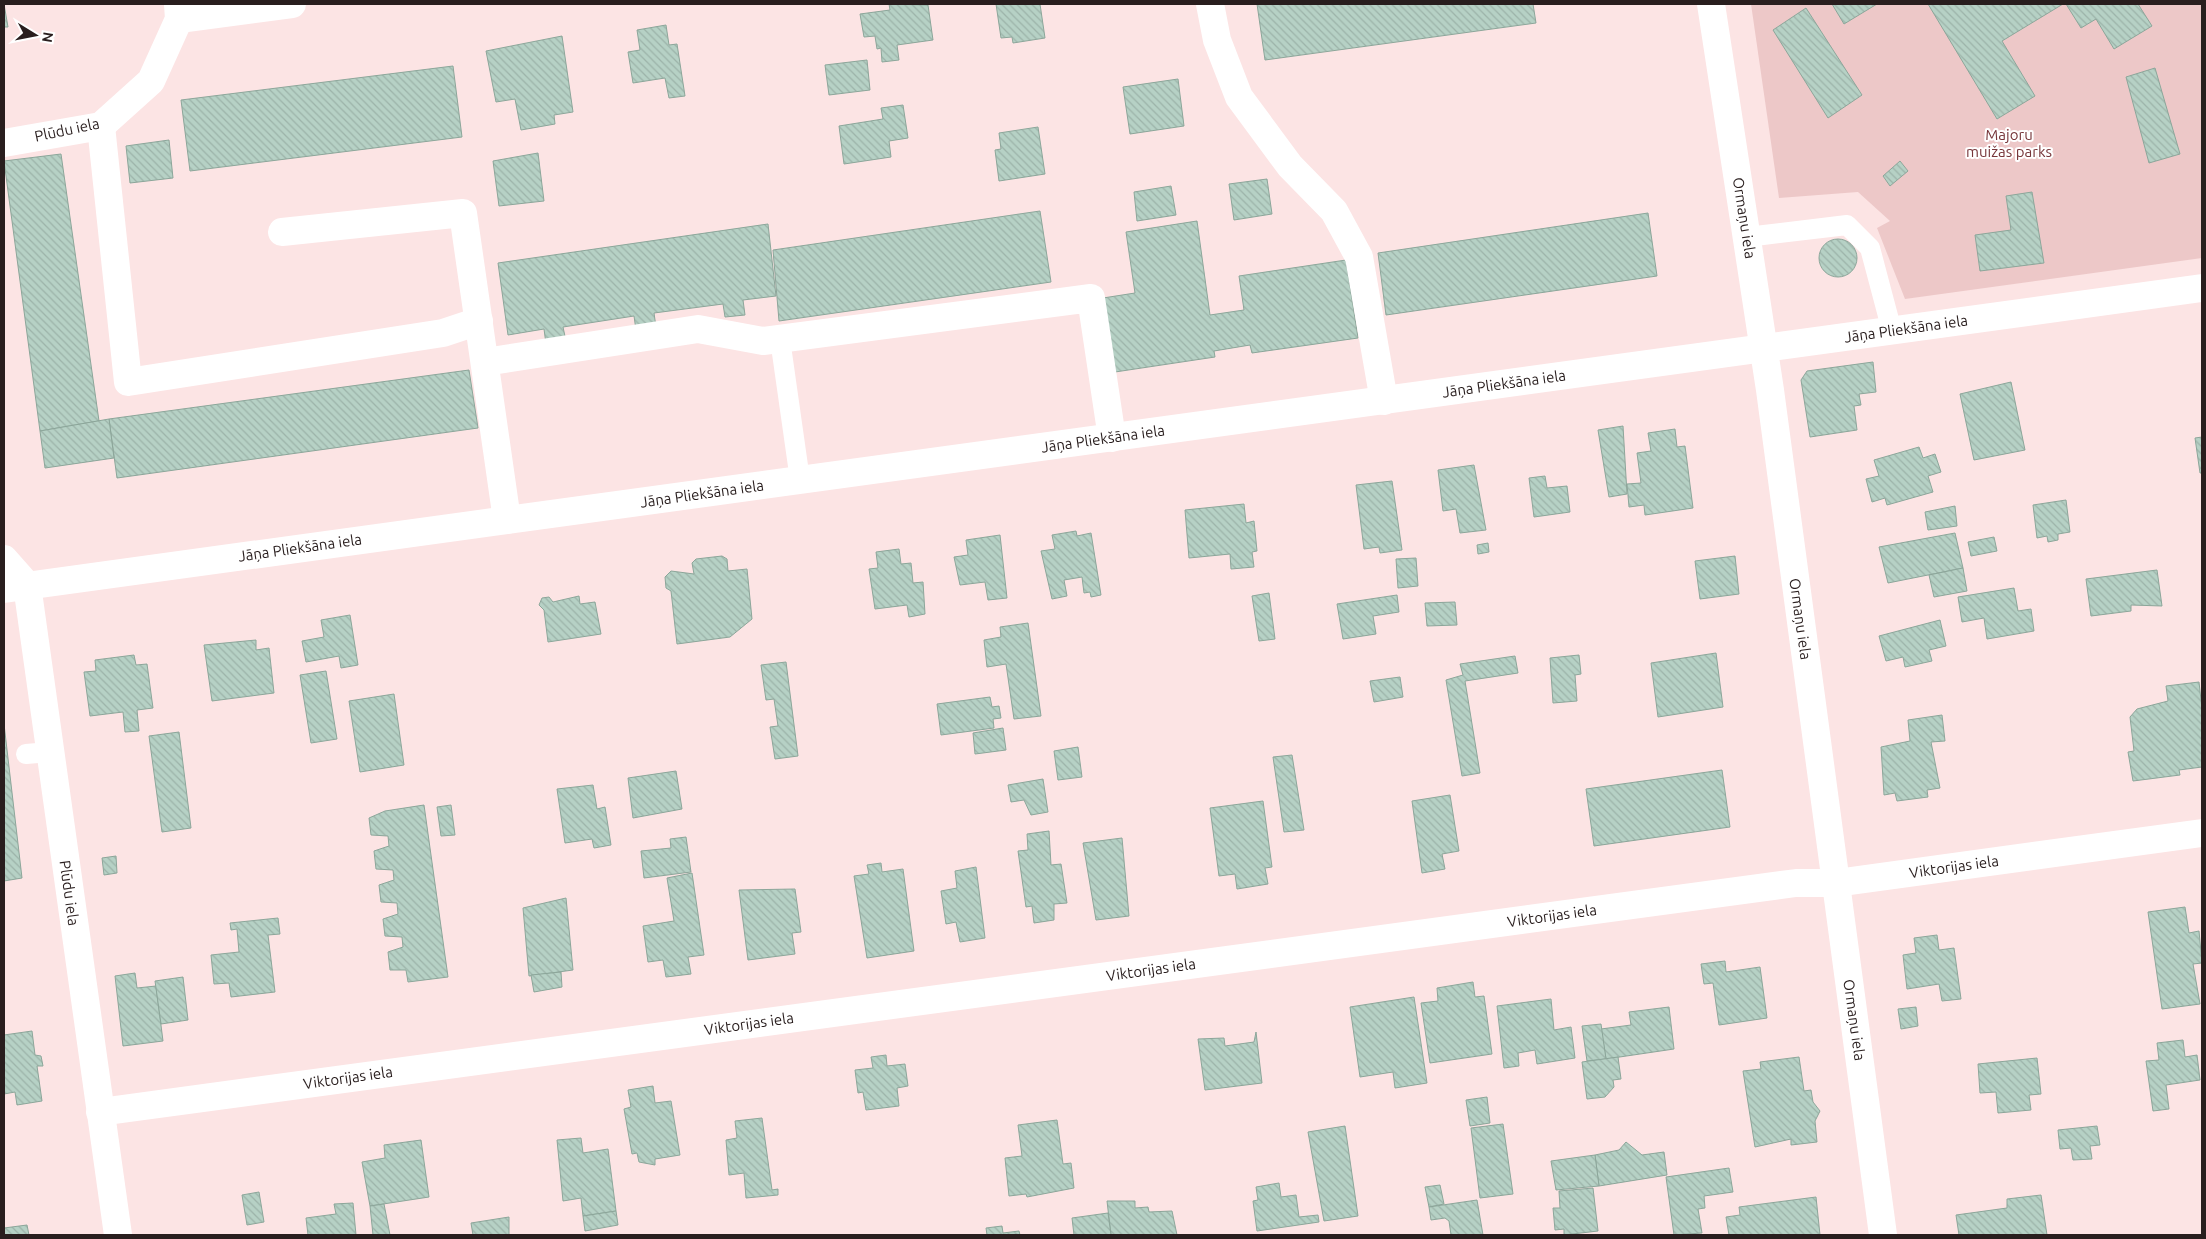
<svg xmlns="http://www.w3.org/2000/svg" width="2206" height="1239" font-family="Ubuntu,sans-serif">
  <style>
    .green { fill: #edc8c8 }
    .building { fill: url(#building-back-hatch); stroke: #8ca69a }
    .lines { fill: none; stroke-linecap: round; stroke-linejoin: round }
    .service { stroke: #fff; stroke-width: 20 }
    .minor { stroke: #fff; stroke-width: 28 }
    .labels { text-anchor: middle; stroke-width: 4; stroke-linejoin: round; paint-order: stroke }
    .street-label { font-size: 15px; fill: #291e1e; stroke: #fff }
    .park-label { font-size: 15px; fill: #763539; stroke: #fff }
  </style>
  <defs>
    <pattern id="building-back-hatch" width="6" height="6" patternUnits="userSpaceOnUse" patternTransform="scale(1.25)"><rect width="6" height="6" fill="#b6d1c5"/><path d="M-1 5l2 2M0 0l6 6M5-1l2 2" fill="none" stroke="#9cb3a9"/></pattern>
  </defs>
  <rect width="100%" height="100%" fill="#fce4e4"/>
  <path class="green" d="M1751 4H2202V258L1905 299 1877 228 1890 221 1858 192 1779 198Z"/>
  <g class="building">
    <path d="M4 4 8 27H4Z"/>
    <path d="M889 4 928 5 933 40 897 45 899 60 882 62 881 48 877 49 875 36 864 37 860 14 890 10Z"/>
    <path d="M996 4H1040L1045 38 1013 43 1012 37 1001 38Z"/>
    <path d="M1257 4H1533L1536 23 1265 60Z"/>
    <path d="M1832 4H1877L1844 24Z"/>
    <path d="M1928 4H2063L2002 41 2035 96 1997 119Z"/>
    <path d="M2066 4H2138L2152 26 2114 49 2096 19 2081 28Z"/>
    <path d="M1806 8 1862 95 1828 118 1773 30Z"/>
    <path d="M666 25 669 45 677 44 685 96 669 98 665 78 633 83 628 52 640 50 637 30Z"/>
    <path d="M562 36 573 112 554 115 555 124 521 130 515 99 496 102 486 51Z"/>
    <path d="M867 60 870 90 829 95 825 65Z"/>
    <path d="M453 66 462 137 190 171 181 100Z"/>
    <path d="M2155 68 2180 154 2149 163 2126 77Z"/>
    <path d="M1178 79 1184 126 1130 134 1123 87Z"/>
    <path d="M903 105 908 138 889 141 891 157 844 164 839 126 883 119 881 108Z"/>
    <path d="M1038 127 1045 174 999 181 995 150 1001 149 999 133Z"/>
    <path d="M169 140 173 178 130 183 126 146Z"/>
    <path d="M538 153 544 201 499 206 493 161Z"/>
    <path d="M61 154 99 421 40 431 4 161Z"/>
    <path d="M1900 161 1908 171 1890 186 1883 176Z"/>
    <path d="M1267 179 1272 214 1234 220 1229 184Z"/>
    <path d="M1171 186 1176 215 1137 221 1134 192Z"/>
    <path d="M2032 192 2044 263 1980 271 1975 235 2011 230 2006 196Z"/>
    <path d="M1040 211 1051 282 779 321 773 250Z"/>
    <path d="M1648 213 1657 276 1386 315 1378 253Z"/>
    <path d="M1197 221 1210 315 1244 310 1239 276 1346 260 1358 338 1252 353 1250 345 1214 351 1215 357 1115 372 1103 298 1135 293 1126 232Z"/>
    <path d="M768 224 776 296 743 300 745 315 725 317 723 304 654 313 656 327 636 330 634 316 563 327 566 341 546 344 544 329 508 335 498 263Z"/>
    <circle cx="1838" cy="258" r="19"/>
    <path d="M1873 362 1876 392 1859 394 1861 405 1854 406 1857 430 1810 437 1801 380 1807 371Z"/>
    <path d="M469 370 478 428 117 478 109 419Z"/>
    <path d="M2011 382 2025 450 1974 460 1960 394Z"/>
    <path d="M109 419 114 458 45 468 40 431Z"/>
    <path d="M1623 426 1627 494 1609 497 1598 430Z"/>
    <path d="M1675 429 1677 447 1685 446 1693 508 1645 515 1644 505 1629 507 1627 484 1641 483 1637 453 1651 451 1648 433Z"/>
    <path d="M2202 437V473H2200L2195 438Z"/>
    <path d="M1919 447 1923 458 1935 454 1941 472 1928 476 1933 492 1887 505 1885 498 1872 502 1866 479 1879 476 1874 460Z"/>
    <path d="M1474 465 1486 530 1460 533 1456 509 1443 511 1438 470Z"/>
    <path d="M1545 476 1547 488 1567 486 1570 512 1534 517 1529 478Z"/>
    <path d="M1392 481 1402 550 1380 553 1379 547 1364 549 1356 485Z"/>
    <path d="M2066 500 2070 532 2058 534V540L2048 542 2047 536 2037 538 2033 505Z"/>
    <path d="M1244 504 1246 523 1254 521 1257 551 1252 552 1254 567 1231 569 1230 554 1189 558 1185 510Z"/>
    <path d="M1955 506 1957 526 1928 530 1925 512Z"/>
    <path d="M1076 531 1077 536 1091 533 1101 595 1091 597 1090 592 1084 593 1082 577 1064 580 1067 596 1052 599 1041 551 1055 549 1052 535Z"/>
    <path d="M1955 533 1963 568 1888 583 1879 547Z"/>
    <path d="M1000 535 1007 598 988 600 985 582 960 585 954 557 968 555 966 540Z"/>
    <path d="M1994 537 1997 551 1971 556 1968 542Z"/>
    <path d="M1488 543 1489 552 1478 554 1477 545Z"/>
    <path d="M899 549 901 564 911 563 913 583 923 582 925 614 909 617 907 605 875 609 869 569 878 568 876 552Z"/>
    <path d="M722 556 727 559 728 571 747 569 752 619 730 637 677 644 671 591 666 588 665 577 671 571 694 574 692 563 696 559Z"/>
    <path d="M1735 556 1739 594 1700 599 1695 561Z"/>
    <path d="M1416 558 1418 586 1398 588 1396 559Z"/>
    <path d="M1963 568 1967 591 1934 597 1929 575Z"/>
    <path d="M2157 570 2162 606 2131 605V611L2091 616 2086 579Z"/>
    <path d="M2014 588 2018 611 2031 609 2034 631 1987 639 1984 618 1962 622 1958 597Z"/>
    <path d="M1269 593 1275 639 1259 641 1252 596Z"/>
    <path d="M1397 595 1399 612 1373 616 1376 634 1343 639 1337 604Z"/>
    <path d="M579 596 580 604 595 602 601 634 548 642 544 610 539 605 542 598 549 597 553 602Z"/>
    <path d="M1455 602 1457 625 1427 626 1425 603Z"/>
    <path d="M350 615 358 665 341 668 339 656 306 662 302 641 324 637 321 620Z"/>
    <path d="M1940 620 1946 646 1929 650 1932 661 1905 667 1903 657 1886 661 1879 636Z"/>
    <path d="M1028 623 1041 716 1014 719 1006 664 987 667 984 640 1001 637 1000 627Z"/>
    <path d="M256 640V650L269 648 274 693 212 701 204 645Z"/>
    <path d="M1716 653 1723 707 1658 717 1651 663Z"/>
    <path d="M134 655 136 665 147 664 153 708 137 710 139 731 125 732 123 712 90 716 84 672 96 671 95 660Z"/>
    <path d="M1579 655 1581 674 1575 675 1577 701 1553 703 1550 658Z"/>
    <path d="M1515 656 1518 673 1465 681 1480 773 1462 776 1446 680 1463 675 1460 664Z"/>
    <path d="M786 662 798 756 775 759 770 727 778 726 774 699 766 700 761 665Z"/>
    <path d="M326 671 337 739 311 743 300 675Z"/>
    <path d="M1400 677 1403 697 1374 702 1370 681Z"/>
    <path d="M2199 682 2202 709V767L2179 770 2180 775 2133 781 2128 752 2134 751 2130 717 2137 709 2168 701 2166 686Z"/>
    <path d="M394 694 404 765 360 772 349 701Z"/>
    <path d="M990 697 992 707 999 706 1001 718 993 719 994 728 941 735 937 704Z"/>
    <path d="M1942 715 1945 741 1931 742 1940 788 1927 790 1928 797 1897 801 1895 793 1884 795 1881 747 1910 741 1908 720Z"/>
    <path d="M4 724 22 878 4 881Z"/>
    <path d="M1003 728 1006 750 975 754 973 733Z"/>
    <path d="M179 732 191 828 162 832 149 736Z"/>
    <path d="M1078 747 1082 777 1058 780 1054 751Z"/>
    <path d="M1292 755 1304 830 1284 832 1273 757Z"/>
    <path d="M1722 770 1730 827 1594 846 1586 789Z"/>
    <path d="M676 771 682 809 633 818 628 778Z"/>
    <path d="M1043 779 1048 812 1031 815 1024 800 1011 802 1008 785Z"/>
    <path d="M593 785 597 809 605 807 611 845 594 848 592 839 565 843 557 789Z"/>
    <path d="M1450 795 1459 851 1442 854 1445 869 1422 873 1412 801Z"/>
    <path d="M1263 801 1272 867 1265 868 1268 884 1237 889 1235 874 1219 876 1210 808Z"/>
    <path d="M424 805 448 977 408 982 406 970H390L388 952 403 947 402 937 385 936 383 919 398 914 397 903 381 902 379 885 394 880 393 870 376 869 374 851 389 846 388 836 371 835 369 818 385 811Z"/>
    <path d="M451 805 455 835 441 836 437 807Z"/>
    <path d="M1049 831 1051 865 1061 864 1067 903 1054 904V920L1034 923 1032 906 1026 907 1018 851 1028 850 1027 834Z"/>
    <path d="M686 837 691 872 644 878 641 851 671 848 670 839Z"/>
    <path d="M1122 838 1129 916 1096 920 1083 843Z"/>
    <path d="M116 856 117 873 104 875 102 858Z"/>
    <path d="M881 863 882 872 903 869 914 951 867 958 854 876 869 874 867 865Z"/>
    <path d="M976 867 985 938 960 942 956 922 946 924 941 891 957 888 955 871Z"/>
    <path d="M692 873 704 955 688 957 691 974 666 977 663 960 648 962 643 926 674 921 667 878Z"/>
    <path d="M795 889 801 932 792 933 795 954 748 960 739 890Z"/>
    <path d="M566 898 573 970 529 976 523 908Z"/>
    <path d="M2185 907 2189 933 2199 931 2202 963 2193 964 2200 1004 2162 1009 2148 912Z"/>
    <path d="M278 918 280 934 268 935 275 992 231 997 229 983 214 984 211 955 239 952 237 929 231 930 230 923Z"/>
    <path d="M1937 935 1939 950 1954 948 1961 999 1942 1001 1939 984 1907 989 1903 955 1916 953 1914 938Z"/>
    <path d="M1725 961 1726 972 1760 967 1767 1018 1719 1025 1713 983 1704 984 1701 964Z"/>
    <path d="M561 972 562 987 534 992 531 975Z"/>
    <path d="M135 973 137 988 156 986 163 1041 123 1046 115 976Z"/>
    <path d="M183 977 188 1020 161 1024 155 981Z"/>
    <path d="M1473 982 1475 997 1484 996 1492 1054 1430 1063 1421 1003 1438 1001 1437 988Z"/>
    <path d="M1414 997 1427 1083 1395 1088 1393 1072 1360 1077 1350 1007Z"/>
    <path d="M1551 999 1554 1030 1571 1027 1575 1058 1537 1064 1535 1050 1518 1053 1519 1066 1504 1068 1497 1006Z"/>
    <path d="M1669 1007 1674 1049 1606 1059 1601 1029 1631 1025 1629 1012Z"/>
    <path d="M1916 1007 1918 1026 1901 1029 1898 1009Z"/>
    <path d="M1601 1024 1606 1059 1587 1061 1582 1026Z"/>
    <path d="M32 1031 35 1055 41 1056 43 1066H37L42 1101 17 1105 15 1092 4 1094V1035Z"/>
    <path d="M1256 1032 1262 1083 1205 1090 1198 1039 1224 1038 1225 1046 1254 1042Z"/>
    <path d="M2183 1040 2185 1057 2197 1055 2200 1080 2166 1085 2169 1109 2153 1111 2146 1061 2159 1060 2157 1043Z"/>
    <path d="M886 1055 887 1066 905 1064 908 1086 897 1088 899 1106 866 1110 863 1092 858 1093 855 1070 873 1068 871 1057Z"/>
    <path d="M1618 1057 1621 1079 1613 1080 1614 1087 1605 1097 1587 1099 1582 1062Z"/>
    <path d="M1799 1057 1804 1091 1811 1090 1813 1102 1820 1111 1815 1121 1817 1142 1791 1145V1139L1755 1147 1743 1071 1761 1069 1760 1062Z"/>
    <path d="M2037 1058 2041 1094 2029 1095 2031 1110 1998 1113 1996 1092 1980 1093 1978 1064Z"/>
    <path d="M653 1086 655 1103 671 1101 680 1155 655 1159V1165L639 1162 637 1153 632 1154 624 1109 631 1107 628 1090Z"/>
    <path d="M1487 1097 1490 1123 1470 1126 1466 1100Z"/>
    <path d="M762 1118 772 1190 778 1189V1195L746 1198 744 1173 729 1175 726 1140 737 1138 735 1121Z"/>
    <path d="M1057 1120 1063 1164 1071 1163 1074 1188 1027 1197 1026 1194 1009 1196 1005 1158 1022 1156 1018 1125Z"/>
    <path d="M1503 1124 1513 1194 1480 1198 1471 1128Z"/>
    <path d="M1345 1126 1358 1216 1324 1221 1308 1132Z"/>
    <path d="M2097 1126 2100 1145 2090 1146 2092 1159 2073 1160 2071 1148 2060 1149 2058 1130Z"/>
    <path d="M581 1138 583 1153 608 1149 616 1211 583 1216 581 1198 563 1201 557 1140Z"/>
    <path d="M421 1140 429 1197 370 1206 362 1162 385 1158 384 1145Z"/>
    <path d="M1626 1142 1642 1155 1664 1152 1667 1175 1599 1186 1595 1155 1619 1150Z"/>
    <path d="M1595 1155 1599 1186 1556 1190 1551 1161Z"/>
    <path d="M1729 1168 1733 1192 1704 1196 1705 1208 1698 1209 1702 1233 1674 1235 1666 1177Z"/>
    <path d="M1279 1183 1281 1197 1296 1195 1299 1217 1318 1215 1319 1222 1257 1231 1253 1201 1258 1200 1256 1187Z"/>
    <path d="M1440 1185 1444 1204 1429 1207 1425 1187Z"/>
    <path d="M1593 1188 1598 1231 1564 1235V1229L1555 1230 1553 1208H1560L1559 1191Z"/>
    <path d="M259 1192 264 1222 247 1225 242 1195Z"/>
    <path d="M2041 1195 2047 1235H1959L1956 1215 2007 1208V1199Z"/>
    <path d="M1816 1197 1820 1235H1729L1726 1217 1740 1215 1739 1207Z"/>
    <path d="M1477 1200 1483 1235H1451L1449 1221 1445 1218 1431 1220 1429 1207Z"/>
    <path d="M1107 1201H1135V1208L1148 1207 1149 1212 1172 1211 1177 1235H1111Z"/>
    <path d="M353 1203 356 1235H308L306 1218 336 1214 334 1204Z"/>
    <path d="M384 1204 390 1235H373L370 1206Z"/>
    <path d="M616 1211 618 1225 585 1231 583 1216Z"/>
    <path d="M1108 1213 1111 1235H1074L1072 1218Z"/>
    <path d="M509 1217V1235H473L471 1223Z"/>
    <path d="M27 1225 29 1235H4V1228Z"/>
    <path d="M1002 1226 1003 1233 1019 1231 1020 1235H987L986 1228Z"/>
  </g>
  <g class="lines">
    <g class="service">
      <path d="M1747 237 1847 225 1870 248 1892 331"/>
      <path d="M780 339 800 480"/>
      <path d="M26 754 50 752"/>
    </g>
    <g class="minor">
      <path d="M1210 4 1217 40 1239 97 1290 166 1334 211 1359 257 1384 401"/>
      <path d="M1711 4 1770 390 1883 1235"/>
      <path d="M179 19 292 4"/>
      <path d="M101 126 128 382 443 333 479 321"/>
      <path d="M4 143 101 126 151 81 179 19 178 4"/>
      <path d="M282 232 463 213 507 520"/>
      <path d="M485 362 698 329 763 341 1091 298 1112 438"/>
      <path d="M4 559 27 585 118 1235"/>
      <path d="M4 589 2202 288"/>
      <path d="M100 1112 1796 883H1836L2202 833"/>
    </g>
  </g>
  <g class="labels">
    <g class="street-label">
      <text transform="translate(67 130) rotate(-12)" y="5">Plūdu iela</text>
      <text transform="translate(1744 218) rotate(81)" y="5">Ormaņu iela</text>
      <text transform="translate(1906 329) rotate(-8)" y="5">Jāņa Pliekšāna iela</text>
      <text transform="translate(1504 384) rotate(-8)" y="5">Jāņa Pliekšāna iela</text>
      <text transform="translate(1103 439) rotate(-8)" y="5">Jāņa Pliekšāna iela</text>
      <text transform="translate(702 494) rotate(-8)" y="5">Jāņa Pliekšāna iela</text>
      <text transform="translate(300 548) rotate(-8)" y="5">Jāņa Pliekšāna iela</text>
      <text transform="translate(1800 619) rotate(82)" y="5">Ormaņu iela</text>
      <text transform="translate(1954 867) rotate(-8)" y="5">Viktorijas iela</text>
      <text transform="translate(69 893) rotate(82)" y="5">Plūdu iela</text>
      <text transform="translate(1552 916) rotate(-8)" y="5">Viktorijas iela</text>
      <text transform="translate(1151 970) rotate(-8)" y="5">Viktorijas iela</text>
      <text transform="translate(1854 1020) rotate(82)" y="5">Ormaņu iela</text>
      <text transform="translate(749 1024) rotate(-8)" y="5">Viktorijas iela</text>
      <text transform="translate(348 1078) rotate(-8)" y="5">Viktorijas iela</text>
    </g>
    <g class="park-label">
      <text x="2009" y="140">Majoru<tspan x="2009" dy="17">muižas parks</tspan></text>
    </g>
  </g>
  <rect width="2206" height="1239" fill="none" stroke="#291e1e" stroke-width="10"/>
  <g transform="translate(35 35) rotate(100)" stroke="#ffffff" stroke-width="4" paint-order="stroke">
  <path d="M0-4L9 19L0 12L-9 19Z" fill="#291e1e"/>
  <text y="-8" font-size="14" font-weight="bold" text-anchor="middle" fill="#291e1e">N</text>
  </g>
</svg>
